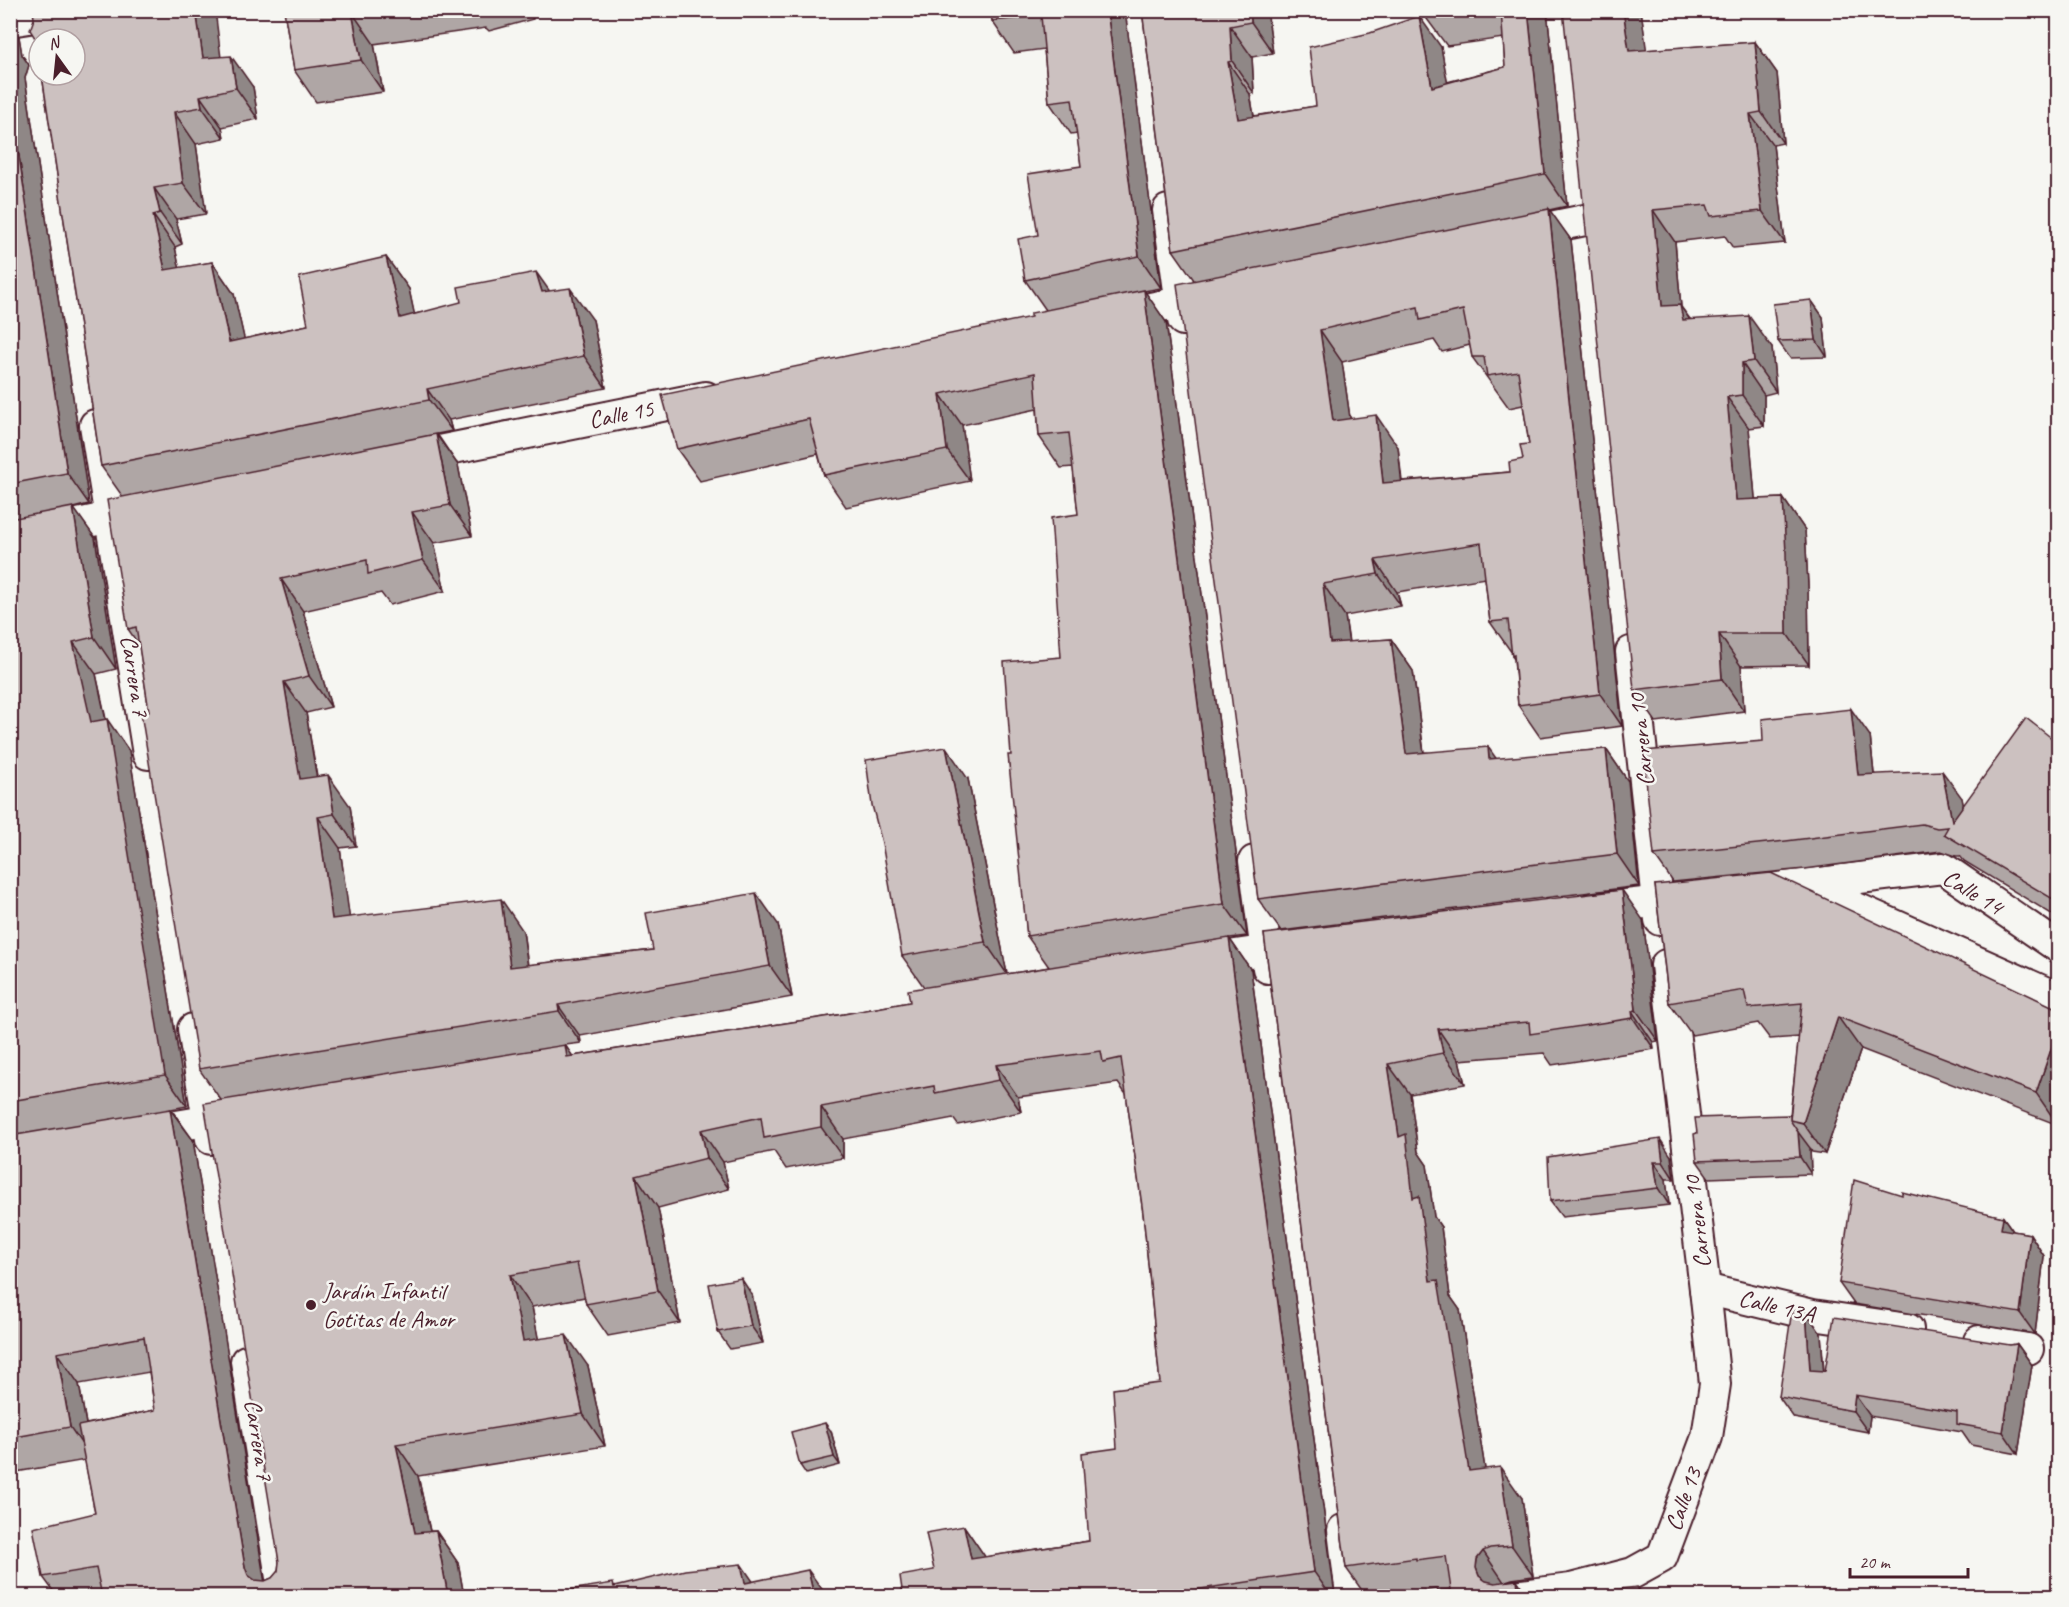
<svg xmlns="http://www.w3.org/2000/svg" width="2069" height="1607" font-family="Caveat,sans-serif">
  <style>
    .lines { fill: none; stroke-linecap: round; stroke-linejoin: round }
    .minor-casing { stroke: #4a1f2b; stroke-width: 34 }
    .minor { stroke: #f6f6f2; stroke-width: 30 }
    .wall { fill: #afa6a5; stroke: #4a1f2b; stroke-width: 1.5; fill-rule: evenodd }
    .shaded-wall { fill: #8f8786; stroke: #4a1f2b; stroke-width: 1.5 }
    .building { fill: #ccc1c0; stroke: #4a1f2b; stroke-width: 1.5; fill-rule: evenodd }
    .poi-dot { fill: #4a1f2b; stroke: #f6f6f2; stroke-width: 2 }
    .labels { text-anchor: middle; stroke-width: 5; stroke-linejoin: round; paint-order: stroke }
    .street-label { font-size: 24px; fill: #4a1f2b; stroke: #f6f6f2 }
    .poi-label { font-size: 24px; fill: #4a1f2b; stroke: #f6f6f2; text-anchor: start }
  </style>
  <rect width="100%" height="100%" fill="#f6f6f2"/>
  <filter id="ink" filterUnits="userSpaceOnUse"><feTurbulence type="fractalNoise" baseFrequency=".0167" numOctaves="2"/><feDisplacementMap in="SourceGraphic" scale="12" xChannelSelector="R" yChannelSelector="G"/><feConvolveMatrix kernelMatrix="1 2 1 2 8 2 1 2 1" color-interpolation-filters="sRGB"/></filter>
  <g filter="url(#ink)">
    <g class="lines">
      <defs>
        <g id="minor">
          <path d="M10 21 79 10"/>
          <path d="M1168 210 1183 320"/>
          <path d="M1521 233 1585 220"/>
          <path d="M1115 315 1221 294"/>
          <path d="M95 425 148 754"/>
          <path d="M409 457 706 397"/>
          <path d="M10 538 150 509"/>
          <path d="M1631 652 1660 920"/>
          <path d="M1254 861 1268 968"/>
          <path d="M1807 886 2058 998"/>
          <path d="M1760 890 1943 868 2058 947"/>
          <path d="M1590 909 1698 897"/>
          <path d="M1201 960 1305 945"/>
          <path d="M193 1029 211 1139"/>
          <path d="M141 1132 247 1114"/>
          <path d="M1705 1289 1813 1315 1908 1329"/>
          <path d="M1979 1341 2028 1349"/>
          <path d="M246 1361 284 1596"/>
          <path d="M1343 1530 1351 1596"/>
          <path d="M1514 1596 1571 1589 1633 1573 1662 1557 1707 1437 1715 1384 1705 1289 1666 965"/>
        </g>
      </defs>
      <use href="#minor" class="minor-casing"/>
      <use href="#minor" class="minor"/>
    </g>
    <g class="wall">
      <path d="M284 10H531L533 19 489 31 486 28 374 44 383 92 316 102 294 70Z"/>
      <path d="M991 10 1125 12 1161 288 1144 291 1166 322 1247 936 1229 938 1251 970 1335 1596H903L934 1570 964 1526 985 1557 1089 1541 1117 1448 1160 1383 1143 1213 1126 1093H1125L1118 1083 1018 1097 1021 1112 958 1125 953 1118 843 1139V1158L786 1169 774 1151 723 1162 729 1189 658 1208 680 1323 608 1336 586 1304 585 1297 532 1307 538 1339 588 1366 605 1446 418 1476 430 1531H436L458 1563 464 1596H57L43 1577 95 1513 85 1460 10 1473V24L19 37 22 55 29 65 25 78 89 504 73 508 95 538 116 669 96 674 106 719 129 751 187 1106 171 1109 193 1140 264 1581H265L272 1578 278 1571 279 1562 221 1100 199 1069 149 711 139 645 128 629 123 497 101 466 42 75 220 57 253 87 258 119 222 127 224 138 196 144 206 214 176 219 182 244 175 247 179 268 212 262 234 294 244 339 308 325 386 257 409 289 414 314 549 291 593 320 606 388 449 420 452 431 437 434 458 465 472 536 434 543 445 591 390 605 381 593 303 611 331 707 306 713 317 777 350 806 356 846 340 848 349 917 523 931 528 965 653 950 778 924 792 997 580 1036 581 1043 565 1045 572 1056 844 1014 910 1002 924 987 902 956 968 779 1007 974 1049 967 1027 936 1011 755 1061 657 1078 514 1073 467 1061 468 1039 436 1037 409 962 425 970 481 846 507 824 475 818 454 700 481 677 449 1031 317 1046 310 1025 280 1038 235 1081 166 1077 133 1071 134 1049 102 1044 49 1014 53 992 21ZM149 1372 155 1410 86 1424 79 1384Z"/>
      <path d="M1142 10H1267L1273 53 1252 57 1254 93 1250 94 1254 116 1316 106 1441 47 1447 82 1505 67 1503 38 1447 46 1424 15V10H1547L1567 206 1549 210 1571 240 1622 726 1540 737 1518 705 1514 659 1512 656V653L1490 622 1485 578 1397 592 1401 606 1345 616 1349 642 1391 639 1413 671 1424 752 1497 759 1606 749 1628 781 1639 886 1281 931 1258 899 1194 280 1173 250ZM1434 340 1442 352 1470 345 1472 357 1509 408 1523 405 1529 444 1523 459 1510 472 1402 481 1398 447 1350 418 1342 362Z"/>
      <path d="M1641 10 1646 50 1755 42 1777 73 1783 143 1773 145 1785 243 1733 248 1725 236 1675 242 1681 307 1690 319 1772 348 1776 392 1764 395V426L1749 428 1755 499 1783 498 1805 530 1808 585 1809 665 1741 666 1744 711 1656 722 1634 690Z"/>
      <path d="M1811 300 1823 317 1827 357 1790 358 1778 341Z"/>
      <path d="M1870 736 1874 774 1962 798 1963 806 2058 743V918L1964 861 1960 856H1956L1941 851 1805 869 1673 882 1654 855Z"/>
      <path d="M1655 885 2058 1009V1125L1861 1049 1825 1154 1812 1152 1810 1148 1811 1174 1709 1178 1697 1161 1790 1115 1799 1037 1770 1039 1758 1023 1692 1035 1669 1003Z"/>
      <path d="M1643 920 1658 1041 1653 1042 1654 1049 1552 1065 1544 1053 1459 1060 1465 1084 1410 1094 1418 1152 1427 1165 1434 1217 1441 1227 1450 1296 1460 1310 1485 1469 1522 1498 1533 1576 1512 1579 1506 1581 1517 1580 1528 1596H1452L1451 1589 1437 1591 1436 1589 1382 1596H1366L1346 1568 1264 934Z"/>
      <path d="M1671 1156 1674 1179H1666L1669 1205 1562 1217 1550 1201Z"/>
      <path d="M1902 1195 2003 1217 2013 1231 2030 1234 2044 1256 2035 1334 1854 1304 1839 1283Z"/>
      <path d="M752 1295 763 1343 730 1349 718 1332Z"/>
      <path d="M1806 1312 1821 1334 1824 1371 2017 1344 2032 1365 2018 1454 1971 1445 1962 1432 1870 1416 1868 1432 1794 1418 1779 1397Z"/>
      <path d="M831 1431 840 1465 806 1474 800 1465Z"/>
    </g>
    <g class="shaded-wall">
      <path d="M196 10H215L225 90 203 58Z"/>
      <path d="M527 10H531L533 19Z"/>
      <path d="M1107 10H1125L1161 288 1139 256Z"/>
      <path d="M1250 10H1267L1273 53 1251 22Z"/>
      <path d="M1528 10H1547L1567 206 1545 174Z"/>
      <path d="M1623 10H1641L1651 83 1629 51Z"/>
      <path d="M352 12 374 44 383 92 361 60Z"/>
      <path d="M1419 16 1441 47 1454 118 1432 87Z"/>
      <path d="M10 24 19 37 22 55 29 65 25 78 89 504 67 473 10 97Z"/>
      <path d="M1230 26 1252 57 1254 93 1232 61Z"/>
      <path d="M1755 42 1777 73 1783 143 1761 112Z"/>
      <path d="M231 56 253 87 258 119 236 88Z"/>
      <path d="M1228 62 1250 94 1260 150 1238 119Z"/>
      <path d="M200 96 222 127 224 138 202 107Z"/>
      <path d="M174 112 196 144 206 214 183 183Z"/>
      <path d="M1750 114 1773 145 1785 243 1762 211Z"/>
      <path d="M154 188 176 219 182 244 160 213Z"/>
      <path d="M1549 209 1571 240 1622 726 1600 694Z"/>
      <path d="M1653 210 1675 242 1681 307 1702 337 1662 306Z"/>
      <path d="M153 215 175 247 187 302 165 270Z"/>
      <path d="M386 257 409 289 422 349 400 318Z"/>
      <path d="M212 262 234 294 252 373 229 342Z"/>
      <path d="M536 272 558 303 542 292Z"/>
      <path d="M570 288 593 320 606 388 584 356Z"/>
      <path d="M1144 290 1166 322 1247 936 1224 904Z"/>
      <path d="M1811 300 1823 317 1827 357 1816 340Z"/>
      <path d="M1749 316 1772 348 1776 392 1754 361Z"/>
      <path d="M1320 330 1342 362 1355 453 1333 421Z"/>
      <path d="M1742 363 1764 395V426L1742 395Z"/>
      <path d="M427 389 449 420 452 431 429 400Z"/>
      <path d="M940 394 962 425 970 481 947 450Z"/>
      <path d="M1727 397 1749 428 1758 532 1736 500Z"/>
      <path d="M1376 415 1398 447 1405 515 1383 483Z"/>
      <path d="M436 434 458 465 472 536 450 505Z"/>
      <path d="M1783 498 1805 530 1808 585 1809 665 1787 634Z"/>
      <path d="M73 507 95 538 116 669 94 637Z"/>
      <path d="M412 512 434 543 445 591 423 560Z"/>
      <path d="M1375 560 1397 592 1401 606 1378 574Z"/>
      <path d="M281 579 303 611 331 707 309 676Z"/>
      <path d="M1323 584 1345 616 1353 675 1330 643Z"/>
      <path d="M1719 634 1741 666 1744 711 1722 679Z"/>
      <path d="M1391 639 1413 671 1428 785 1406 754Z"/>
      <path d="M73 642 96 674 112 749 107 719 129 751 187 1106 165 1075Z"/>
      <path d="M284 682 306 713 322 810 300 779Z"/>
      <path d="M1851 709 1870 736 1877 803 1858 775Z"/>
      <path d="M946 747 968 779 1007 974 985 942Z"/>
      <path d="M1488 747 1510 778 1489 759Z"/>
      <path d="M1606 749 1628 781 1639 886 1617 854Z"/>
      <path d="M1942 771 1962 798 1972 848 1952 821Z"/>
      <path d="M328 775 350 806 356 846 334 814Z"/>
      <path d="M318 817 340 848 354 950 332 919Z"/>
      <path d="M1622 890 1643 920 1658 1041 1636 1010Z"/>
      <path d="M756 893 778 924 792 997 770 966Z"/>
      <path d="M501 899 523 931 532 998 510 967Z"/>
      <path d="M1229 938 1251 970 1335 1596H1331L1314 1572Z"/>
      <path d="M558 1005 580 1036 581 1043 559 1011Z"/>
      <path d="M1632 1011 1653 1042 1654 1049 1633 1018Z"/>
      <path d="M1838 1017 1861 1049 1825 1154 1803 1123Z"/>
      <path d="M1438 1029 1459 1060 1465 1084 1443 1053Z"/>
      <path d="M2058 1029V1125L2036 1093Z"/>
      <path d="M565 1045 587 1077 567 1057Z"/>
      <path d="M1388 1064 1410 1094 1418 1152 1427 1165 1434 1217 1441 1227 1450 1296 1460 1310 1490 1501 1469 1471 1413 1198 1399 1137Z"/>
      <path d="M996 1065 1018 1097 1021 1112 999 1080Z"/>
      <path d="M821 1107 843 1139V1158L821 1127Z"/>
      <path d="M170 1109 193 1140 267 1596 248 1575 245 1567Z"/>
      <path d="M701 1130 723 1162 729 1189 707 1158Z"/>
      <path d="M1798 1132 1810 1148 1811 1174 1800 1157Z"/>
      <path d="M1660 1139 1671 1156 1674 1179 1663 1162Z"/>
      <path d="M1654 1162 1666 1179 1669 1205 1658 1188Z"/>
      <path d="M636 1176 658 1208 680 1323 658 1291Z"/>
      <path d="M2003 1217 2018 1238 2001 1229Z"/>
      <path d="M2030 1234 2044 1256 2035 1334 2020 1313Z"/>
      <path d="M510 1275 532 1307 545 1372 523 1341Z"/>
      <path d="M741 1278 752 1295 763 1343 751 1326Z"/>
      <path d="M1806 1312 1821 1334 1825 1392 1810 1370Z"/>
      <path d="M566 1335 588 1366 605 1446 583 1414Z"/>
      <path d="M2017 1344 2032 1365 2018 1454 2003 1432Z"/>
      <path d="M57 1353 79 1384 92 1459 70 1427Z"/>
      <path d="M1855 1395 1870 1416 1868 1432 1853 1411Z"/>
      <path d="M825 1423 831 1431 840 1465 834 1457Z"/>
      <path d="M396 1444 418 1476 437 1564 415 1533Z"/>
      <path d="M1500 1467 1522 1498 1533 1576 1512 1546Z"/>
      <path d="M964 1526 986 1558 971 1559Z"/>
      <path d="M436 1531 458 1563 464 1596H448Z"/>
      <path d="M1483 1551 1504 1582 1497 1596 1479 1576 1476 1568 1477 1559Z"/>
      <path d="M741 1564 763 1596 745 1583Z"/>
      <path d="M808 1570 827 1596H814Z"/>
      <path d="M1517 1580 1528 1596H1519Z"/>
      <path d="M1637 1587 1643 1596H1638Z"/>
    </g>
    <g class="building">
      <path d="M33 10H196L203 58 231 56 236 88 200 96 202 107 174 112 183 183 154 188 160 213 153 215 165 270 212 262 229 342 308 325 299 277 386 257 400 318 461 302 458 287 536 272 542 292 570 288 584 356 427 389 429 400 101 466 42 75H75V39H39V54L37 41 30 30 34 19Z"/>
      <path d="M284 10H362L352 12 361 60 294 70Z"/>
      <path d="M991 10H1107L1139 256 1025 280 1018 239 1038 235 1028 174 1081 166 1072 99 1049 102 1041 16 992 21Z"/>
      <path d="M1142 10H1250L1251 22 1230 26 1232 61 1228 62 1238 119 1316 106 1309 47 1370 33 1419 16 1432 87 1505 67 1501 10H1528L1545 174 1173 250Z"/>
      <path d="M1424 10H1454L1424 15Z"/>
      <path d="M1563 10H1623L1629 51 1755 42 1761 112 1750 114 1762 211 1711 216 1707 205 1653 210 1662 306 1680 305 1683 320 1749 316 1754 361 1742 363V395L1727 397 1736 500 1783 498 1786 553 1787 634H1719L1722 679 1634 690Z"/>
      <path d="M10 97 67 473 10 484Z"/>
      <path d="M1549 209 1600 694 1518 705 1514 655 1512 656 1508 620 1490 622 1481 543 1375 560 1378 574 1323 584 1330 643 1391 639 1406 754 1488 747 1489 759 1606 749 1617 854 1258 899 1177 284ZM1418 307 1420 320 1463 310 1472 357H1484L1487 376 1518 371 1529 444 1520 445 1523 459 1509 462 1510 472 1383 483 1376 415 1333 421 1320 330Z"/>
      <path d="M1144 290 1224 904 1027 936 1008 755H1011L1004 662 1061 657 1051 518 1078 514 1069 433 1039 436 1035 373 940 394 947 450 824 475 809 419 677 449 662 395 1031 317V313Z"/>
      <path d="M1811 300 1816 340 1778 341 1773 304Z"/>
      <path d="M436 434 450 505 412 512 423 560 368 574 367 560 281 579 309 676 284 682 300 779 328 775 334 814 318 817 332 919 501 899 510 967 653 950 646 913 756 893 770 966 558 1005 559 1011 199 1069 141 713 149 711 136 627 128 629 107 500Z"/>
      <path d="M73 507 94 637 73 642 91 722 107 719 165 1075 10 1101V519Z"/>
      <path d="M1851 709 1858 775 1942 771 1952 821 2026 718 2058 743V902L1944 834 1948 827 1937 828 1922 824 1786 841 1654 855 1643 751 1763 741 1762 719Z"/>
      <path d="M946 747 985 942 902 956 882 843 872 805 866 760Z"/>
      <path d="M1771 873 2058 1009V1029L2036 1093 1838 1017 1803 1123 1790 1120 1802 1003 1748 1008 1744 990 1669 1003 1655 885Z"/>
      <path d="M1622 890 1636 1010 1632 1011 1633 1018 1530 1034 1529 1022 1438 1029 1443 1053 1388 1064 1399 1137 1406 1134 1413 1198 1419 1196 1430 1281 1438 1280 1469 1471 1500 1467 1512 1546 1490 1548 1483 1551 1477 1559 1476 1568 1479 1576 1486 1581 1495 1583 1517 1580 1519 1596H1452L1446 1556 1416 1560V1558L1346 1568 1264 934Z"/>
      <path d="M1229 938 1314 1572 1154 1596H903L900 1576 934 1570 926 1533 964 1526 971 1559 1089 1541 1082 1453 1117 1448 1113 1389 1160 1383 1143 1213 1121 1058 1103 1062 1101 1051 996 1065 999 1080 935 1093 934 1086 821 1107V1127L764 1138 761 1117 701 1130 707 1158 636 1176 658 1291 586 1304 577 1263 510 1275 523 1341 566 1335 583 1414 396 1444 415 1533 436 1531 448 1596H102L96 1568 43 1577 33 1528 95 1513 78 1426 155 1410 144 1337 57 1353 70 1427 10 1438V1136L170 1109 245 1567 248 1575 255 1580 265 1581 272 1578 278 1571 279 1562 204 1103 565 1045 567 1057 844 1014 910 1002 908 990Z"/>
      <path d="M1790 1115V1120L1798 1132 1800 1157 1697 1161 1694 1134 1697 1133 1695 1118Z"/>
      <path d="M1660 1139 1663 1162H1654L1658 1188 1550 1201 1548 1157Z"/>
      <path d="M1854 1180 1902 1195V1192L2003 1217 2001 1229 2030 1234 2020 1313 1839 1283Z"/>
      <path d="M741 1278 751 1326 718 1332 709 1284Z"/>
      <path d="M1792 1310 1806 1312 1810 1370 1825 1371 1834 1317 2010 1345 2017 1344 2003 1432 1957 1424V1412L1855 1395 1853 1411 1779 1397Z"/>
      <path d="M825 1423 834 1457 800 1465 791 1432Z"/>
      <path d="M741 1564 745 1583 808 1570 814 1596H557L556 1592 613 1583 614 1587 685 1570Z"/>
      <path d="M1637 1587 1638 1596H1537L1583 1591V1593Z"/>
    </g>
  </g>
  <circle class="poi-dot" cx="311" cy="1305" r="6"/>
  <g class="labels">
    <g class="street-label">
      <text transform="translate(621 414) rotate(-11)" y="8">Calle 15</text>
      <text transform="translate(135 676) rotate(81)" y="8">Carrera 7</text>
      <text transform="translate(1641 740) rotate(-96)" y="8">Carrera 10</text>
      <text transform="translate(1973 892) rotate(31)" y="8">Calle 14</text>
      <text transform="translate(1697 1222) rotate(-97)" y="8">Carrera 10</text>
      <text transform="translate(1777 1306) rotate(13)" y="8">Calle 13A</text>
      <text transform="translate(259 1440) rotate(81)" y="8">Carrera 7</text>
      <text transform="translate(1683 1499) rotate(-70)" y="8">Calle 13</text>
    </g>
    <g class="poi-label">
      <text x="323" y="1299">Jardín Infantil<tspan x="323" dy="28">Gotitas de Amor</tspan></text>
    </g>
  </g>
  <rect width="2069" height="1607" fill="none" stroke="#f6f6f2" stroke-width="36"/>
  <rect x="18" y="18" width="2033" height="1571" fill="none" stroke="#4a1f2b" stroke-width="2" filter="url(#ink)"/>
  <g transform="translate(57 57) rotate(345)"><circle r="28" fill="#f6f6f2" stroke="#b1a0a2" stroke-width="1.5"/>
  <path d="M0-4.5L10 22L0 15L-10 22Z" fill="#4a1f2b"/>
  <text y="-9" font-size="16" font-weight="bold" text-anchor="middle" fill="#4a1f2b">N</text>
  </g>
  <path d="M1850 1568v9h118v-9" fill="none" stroke="#4a1f2b" stroke-width="3"/>
  <text x="1859" y="1568" font-size="18" fill="#4a1f2b" stroke="#f6f6f2" stroke-width="4.5" paint-order="stroke">20 m</text>
</svg>
